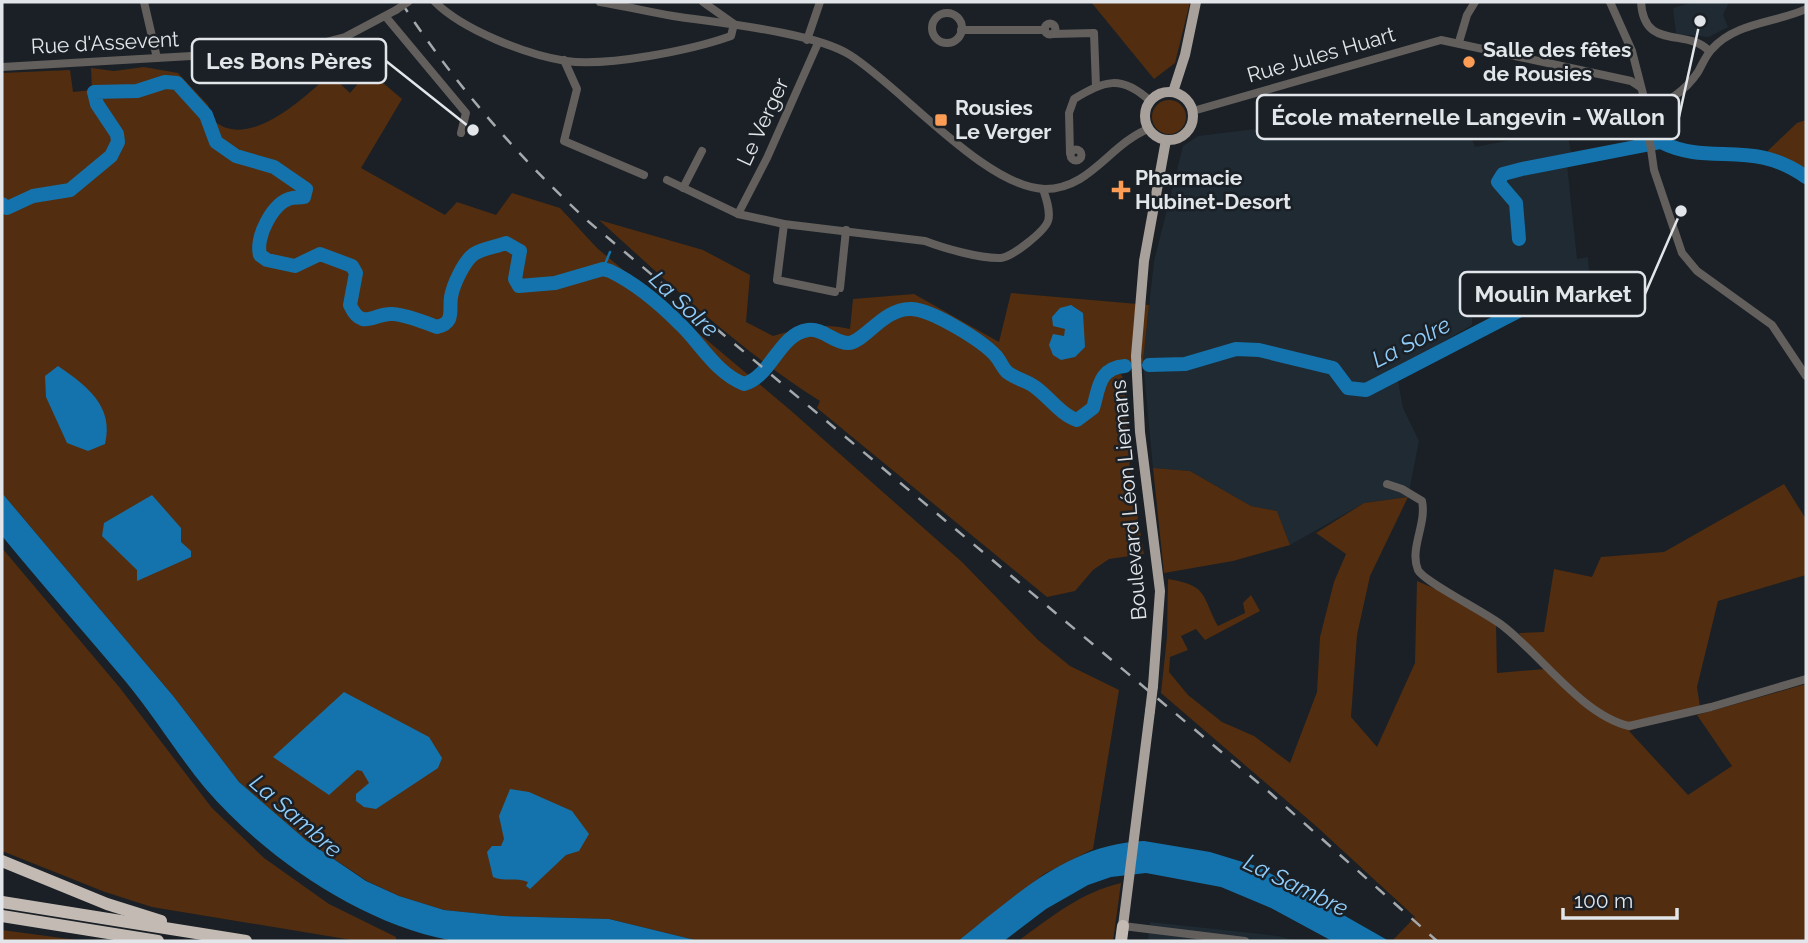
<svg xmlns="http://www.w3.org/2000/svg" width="1808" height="943" font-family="Raleway,sans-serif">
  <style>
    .built { fill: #1f2a33 }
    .green { fill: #532d0f }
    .water { fill: #1473ac }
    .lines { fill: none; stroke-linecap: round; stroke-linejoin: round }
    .stream { stroke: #1473ac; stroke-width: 2.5 }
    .river { stroke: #1473ac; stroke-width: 14 }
    .minor { stroke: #635f5d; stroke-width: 8 }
    .major { stroke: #a8a09b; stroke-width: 10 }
    .highway { stroke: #c3bab4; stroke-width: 12 }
    .rail { stroke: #a4a9ad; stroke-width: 2.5; stroke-dasharray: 12 12; stroke-linecap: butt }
    .minor-bridge { stroke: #635f5d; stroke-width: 8 }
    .major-bridge { stroke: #a8a09b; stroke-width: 10 }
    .poi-dot { fill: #fd9d55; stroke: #1a2025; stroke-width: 2.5 }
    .labels { text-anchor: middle; stroke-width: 5; stroke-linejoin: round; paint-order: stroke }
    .street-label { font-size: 21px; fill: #e2e6ea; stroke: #1a2025 }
    .poi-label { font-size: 21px; font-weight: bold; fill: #e2e6ea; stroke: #1a2025; text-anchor: start }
    .water-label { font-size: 23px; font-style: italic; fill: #90cdfb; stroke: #1a2025 }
    .leader { fill: none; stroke: #e2e6ea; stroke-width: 2.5 }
    .callout-dot { fill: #e2e6ea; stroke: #1a2025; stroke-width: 2.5 }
    .callout { fill: #1a2025; stroke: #e2e6ea; stroke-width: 2.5 }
    .callout-label { font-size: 23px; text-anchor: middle; font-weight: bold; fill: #e2e6ea }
  </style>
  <rect width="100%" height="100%" fill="#1a2025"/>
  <g class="built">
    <path d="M1694 2H1729L1723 15 1728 27 1709 37 1676 34 1673 8Z"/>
    <path d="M1460 104 1475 147 1567 129 1571 153 1567 165 1577 259 1588 257 1589 271 1578 272 1579 287 1472 301V325L1400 367 1398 381 1403 408 1419 441 1408 497 1364 503 1290 545 1277 511 1251 506 1190 471 1153 468 1143 362 1154 261 1183 146 1198 136Z"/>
    <path d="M1150 922 1278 936 1296 941H1148Z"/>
  </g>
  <g class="green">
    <path d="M1091 2H1190L1175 63 1154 79Z"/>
    <path d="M144 67 178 73 208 105 212 119C247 153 305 97 330 74L350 93 369 71 402 99 361 168 445 215 457 202 496 215 512 193 560 208 597 248 789 409 962 562 1038 640 1070 666 1119 690 1093 849 1044 874 958 941H699L609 919 503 916 444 910 399 896 367 881 307 841 239 782 174 697 2 493V73L70 70 73 92 92 90 91 68 114 71Z"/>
    <circle cx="1169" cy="117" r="17"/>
    <path d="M1806 120V181L1774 163 1758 160 1797 123Z"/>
    <path d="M599 220 703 250 750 275 746 322 773 336C800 328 822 322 850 329L853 299 914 294 999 342 1011 293 1149 305 1143 362 1114 364 1124 379 1130 471 1144 554 1109 559 1093 570 1075 591 1047 597 817 408 820 401C740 351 669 283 599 220Z"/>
    <path d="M1153 468 1190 471 1251 506 1277 511 1290 545 1233 561 1164 573Z"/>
    <path d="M1784 484 1806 519V575L1718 601 1697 687 1700 707 1629 731 1688 795 1732 766 1697 715 1806 684V941H1392L1415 917 1316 826 1161 693 1167 637 1168 579C1209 586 1201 595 1218 626L1245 613 1243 603 1251 595 1260 611 1205 640 1196 629 1181 636 1188 650 1170 657 1169 672 1188 695 1222 722 1254 736 1290 763 1317 692 1320 637 1334 582 1346 554 1316 533 1364 503 1408 497 1370 576 1357 635 1351 717 1377 747 1415 663 1417 581 1461 600 1496 624 1497 673 1545 669 1519 633 1544 632 1554 569 1592 577 1601 557 1664 552Z"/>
    <path d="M2 548 120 688 212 808 264 858 329 904 396 937V941H358L152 907 105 892 2 851Z"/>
    <path d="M1121 883 1113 941H1018C1050 918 1081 892 1121 883Z"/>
    <path d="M2 930 84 941H2Z"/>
  </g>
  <g class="water">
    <path d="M1071 305 1083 313 1085 347 1075 357 1061 360 1053 355 1049 345 1053 334 1064 336 1065 329 1053 326 1052 317 1060 308Z"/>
    <path d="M58 366C87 386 114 406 105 444L88 451 67 443 46 397 45 376Z"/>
    <path d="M2 493 174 697 239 782 307 841 366 881 399 896 444 910 503 916 609 919 699 941 449 940C360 923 264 857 205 788 177 754 154 716 126 682 85 633 42 585 2 536Z"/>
    <path d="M152 495 181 528V542L191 551V557L137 581V570L102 536 104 523Z"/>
    <path d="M344 692 429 737 442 758 438 768 376 809 364 807 356 801V794L369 783 362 771 357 770 329 795 273 757Z"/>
    <path d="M510 789 529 792 572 811 589 834 579 851 566 855 530 889 526 886 528 882C515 877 505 882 493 877L487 852 492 846H501L504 839 499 816Z"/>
    <path d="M1144 841 1210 852 1259 867 1389 941H1332L1271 908 1221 887 1146 873 1111 877 1088 885 1046 909 1004 941H958C1015 896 1068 844 1144 841Z"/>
  </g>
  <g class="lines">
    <path class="stream" d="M603 269 610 252"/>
    <g class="river">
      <path d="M2 204 7 208 33 196 70 190 111 156 118 142 117 134 97 104 94 92 137 91 165 82 177 83 206 115 216 142 236 156 274 167 306 189 304 197C300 198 296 197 292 198 273 202 255 237 260 255L267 260 295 266 320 254 352 266 356 273 350 305C362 332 375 312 393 314 407 315 424 322 437 327 455 323 449 311 451 297 453 285 464 261 474 254 483 248 496 247 506 243L520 251 515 279 519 286 555 283 603 269 610 271C635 283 660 304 680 324 701 344 716 373 744 384 771 377 779 334 808 330 823 328 834 343 848 343 864 343 884 307 912 309 932 310 981 340 995 355 1000 360 1002 367 1007 372 1016 379 1027 381 1035 387 1049 397 1061 415 1077 420L1093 408C1099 389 1098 368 1125 366"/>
      <path d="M1519 239 1516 203 1498 182 1503 174 1522 169 1661 142C1710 167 1752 138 1806 177"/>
      <path d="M1149 365 1185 364 1236 349 1259 350 1333 368 1348 388 1366 390 1526 307 1529 302"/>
    </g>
    <g class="minor">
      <path d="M144 2 157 58"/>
      <path d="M435 2C463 30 527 55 566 61 607 67 692 50 731 36L734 24 703 2"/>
      <path d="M600 2C625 6 649 12 673 16 718 23 814 32 850 55 901 87 986 188 1045 189 1090 189 1109 145 1148 129"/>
      <path d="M1610 2 1632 51 1643 94 1654 170 1682 253 1697 271 1772 325 1806 376"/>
      <path d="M1641 2C1644 52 1687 27 1709 51"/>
      <circle cx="947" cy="28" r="15"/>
      <path d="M386 17 466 113 461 133"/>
      <circle cx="1050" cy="29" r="5.5"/>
      <path d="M961 30H1045"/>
      <path d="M1052 34 1094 33 1096 87"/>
      <path d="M807 40 820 2"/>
      <path d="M1459 42 1467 15 1475 2"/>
      <path d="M818 43 767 158 738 214 784 224 925 241C943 248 981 259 1001 258 1012 257 1044 232 1048 221 1051 212 1046 198 1043 189"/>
      <path d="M564 60 577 89 564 141 644 175"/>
      <path d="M2 67 295 50 345 37 396 10"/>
      <path d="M1645 109C1666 105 1686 90 1698 72 1702 65 1706 55 1712 49 1736 22 1776 23 1806 9"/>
      <path d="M1193 111 1441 40 1631 81 1640 87"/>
      <circle cx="1076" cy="155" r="5.5"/>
      <path d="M1070 153 1069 113 1074 99C1104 81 1121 74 1150 101"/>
      <path d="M667 180 738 214"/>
      <path d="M683 188 702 151"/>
      <path d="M784 224 777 280 835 292"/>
      <path d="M840 288 846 230"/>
      <path d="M1387 484 1402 489 1422 501C1427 524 1409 549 1418 570 1424 582 1487 613 1503 626 1541 655 1582 715 1629 726L1711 707 1806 679"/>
      <path d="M1123 926 1245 941"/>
    </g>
    <g class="major">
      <circle cx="1169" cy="116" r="24"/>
      <path d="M1173 92 1185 55 1196 2"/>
      <path d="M1153 686 1160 591 1140 432 1136 356 1144 261 1166 140"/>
      <path d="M1123 926 1150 711"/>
    </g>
    <g class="highway">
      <path d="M2 861 107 904 161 921"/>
      <path d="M2 902 246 941"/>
      <path d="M2 916 158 941"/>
      <path d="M1121 941 1123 926"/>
    </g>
    <path class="rail" d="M401 2C454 83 517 156 589 222L1268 791 1437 941"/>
    <path class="minor-bridge" d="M396 10 408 2"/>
    <path class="major-bridge" d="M1150 711 1153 686"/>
  </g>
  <g class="poi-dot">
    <circle cx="1469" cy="62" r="7"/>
    <rect x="934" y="113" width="14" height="14" rx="3.5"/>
    <path d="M1117.5 179.5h7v7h7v7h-7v7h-7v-7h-7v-7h7z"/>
  </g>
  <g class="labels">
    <g class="street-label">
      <text transform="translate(105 43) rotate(-3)" y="7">Rue d'Assevent</text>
      <text transform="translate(1321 55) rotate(-16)" y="7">Rue Jules Huart</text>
      <text transform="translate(763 122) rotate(-65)" y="7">Le Verger</text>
      <text transform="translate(1129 500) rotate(-95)" y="7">Boulevard Léon Liemans</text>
    </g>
    <g class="poi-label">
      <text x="1483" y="57">Salle des fêtes<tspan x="1483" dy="24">de Rousies</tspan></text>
      <text x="955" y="115">Rousies<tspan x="955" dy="24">Le Verger</tspan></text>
      <text x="1135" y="185">Pharmacie<tspan x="1135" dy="24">Hubinet-Desort</tspan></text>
    </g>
    <g class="water-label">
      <text transform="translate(684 304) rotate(43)" y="8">La Solre</text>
      <text transform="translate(1411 342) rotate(-27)" y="8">La Solre</text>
      <text transform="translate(296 816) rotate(41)" y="8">La Sambre</text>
      <text transform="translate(1296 885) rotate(26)" y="8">La Sambre</text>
    </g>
  </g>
  <path class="leader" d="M473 130L386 61M1700 21L1679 117M1681 211L1645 294"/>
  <g class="callout-dot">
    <circle cx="473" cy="130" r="7"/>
    <circle cx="1700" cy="21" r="7"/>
    <circle cx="1681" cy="211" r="7"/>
  </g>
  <g class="callout">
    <rect x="192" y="39" width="194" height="44" rx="7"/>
    <rect x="1257" y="95" width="422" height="44" rx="7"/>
    <rect x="1460" y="272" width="185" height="44" rx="7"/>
  </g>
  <g class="callout-label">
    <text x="289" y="69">Les Bons Pères</text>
    <text x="1468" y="125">École maternelle Langevin - Wallon</text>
    <text x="1553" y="302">Moulin Market</text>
  </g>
  <rect width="1808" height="943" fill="none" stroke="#e2e6ea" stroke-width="7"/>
  <path d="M1563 908v10h114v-10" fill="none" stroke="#e2e6ea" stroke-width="3.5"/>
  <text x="1574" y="908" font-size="21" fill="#e2e6ea" stroke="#1a2025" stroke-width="5" paint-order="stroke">100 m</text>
</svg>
